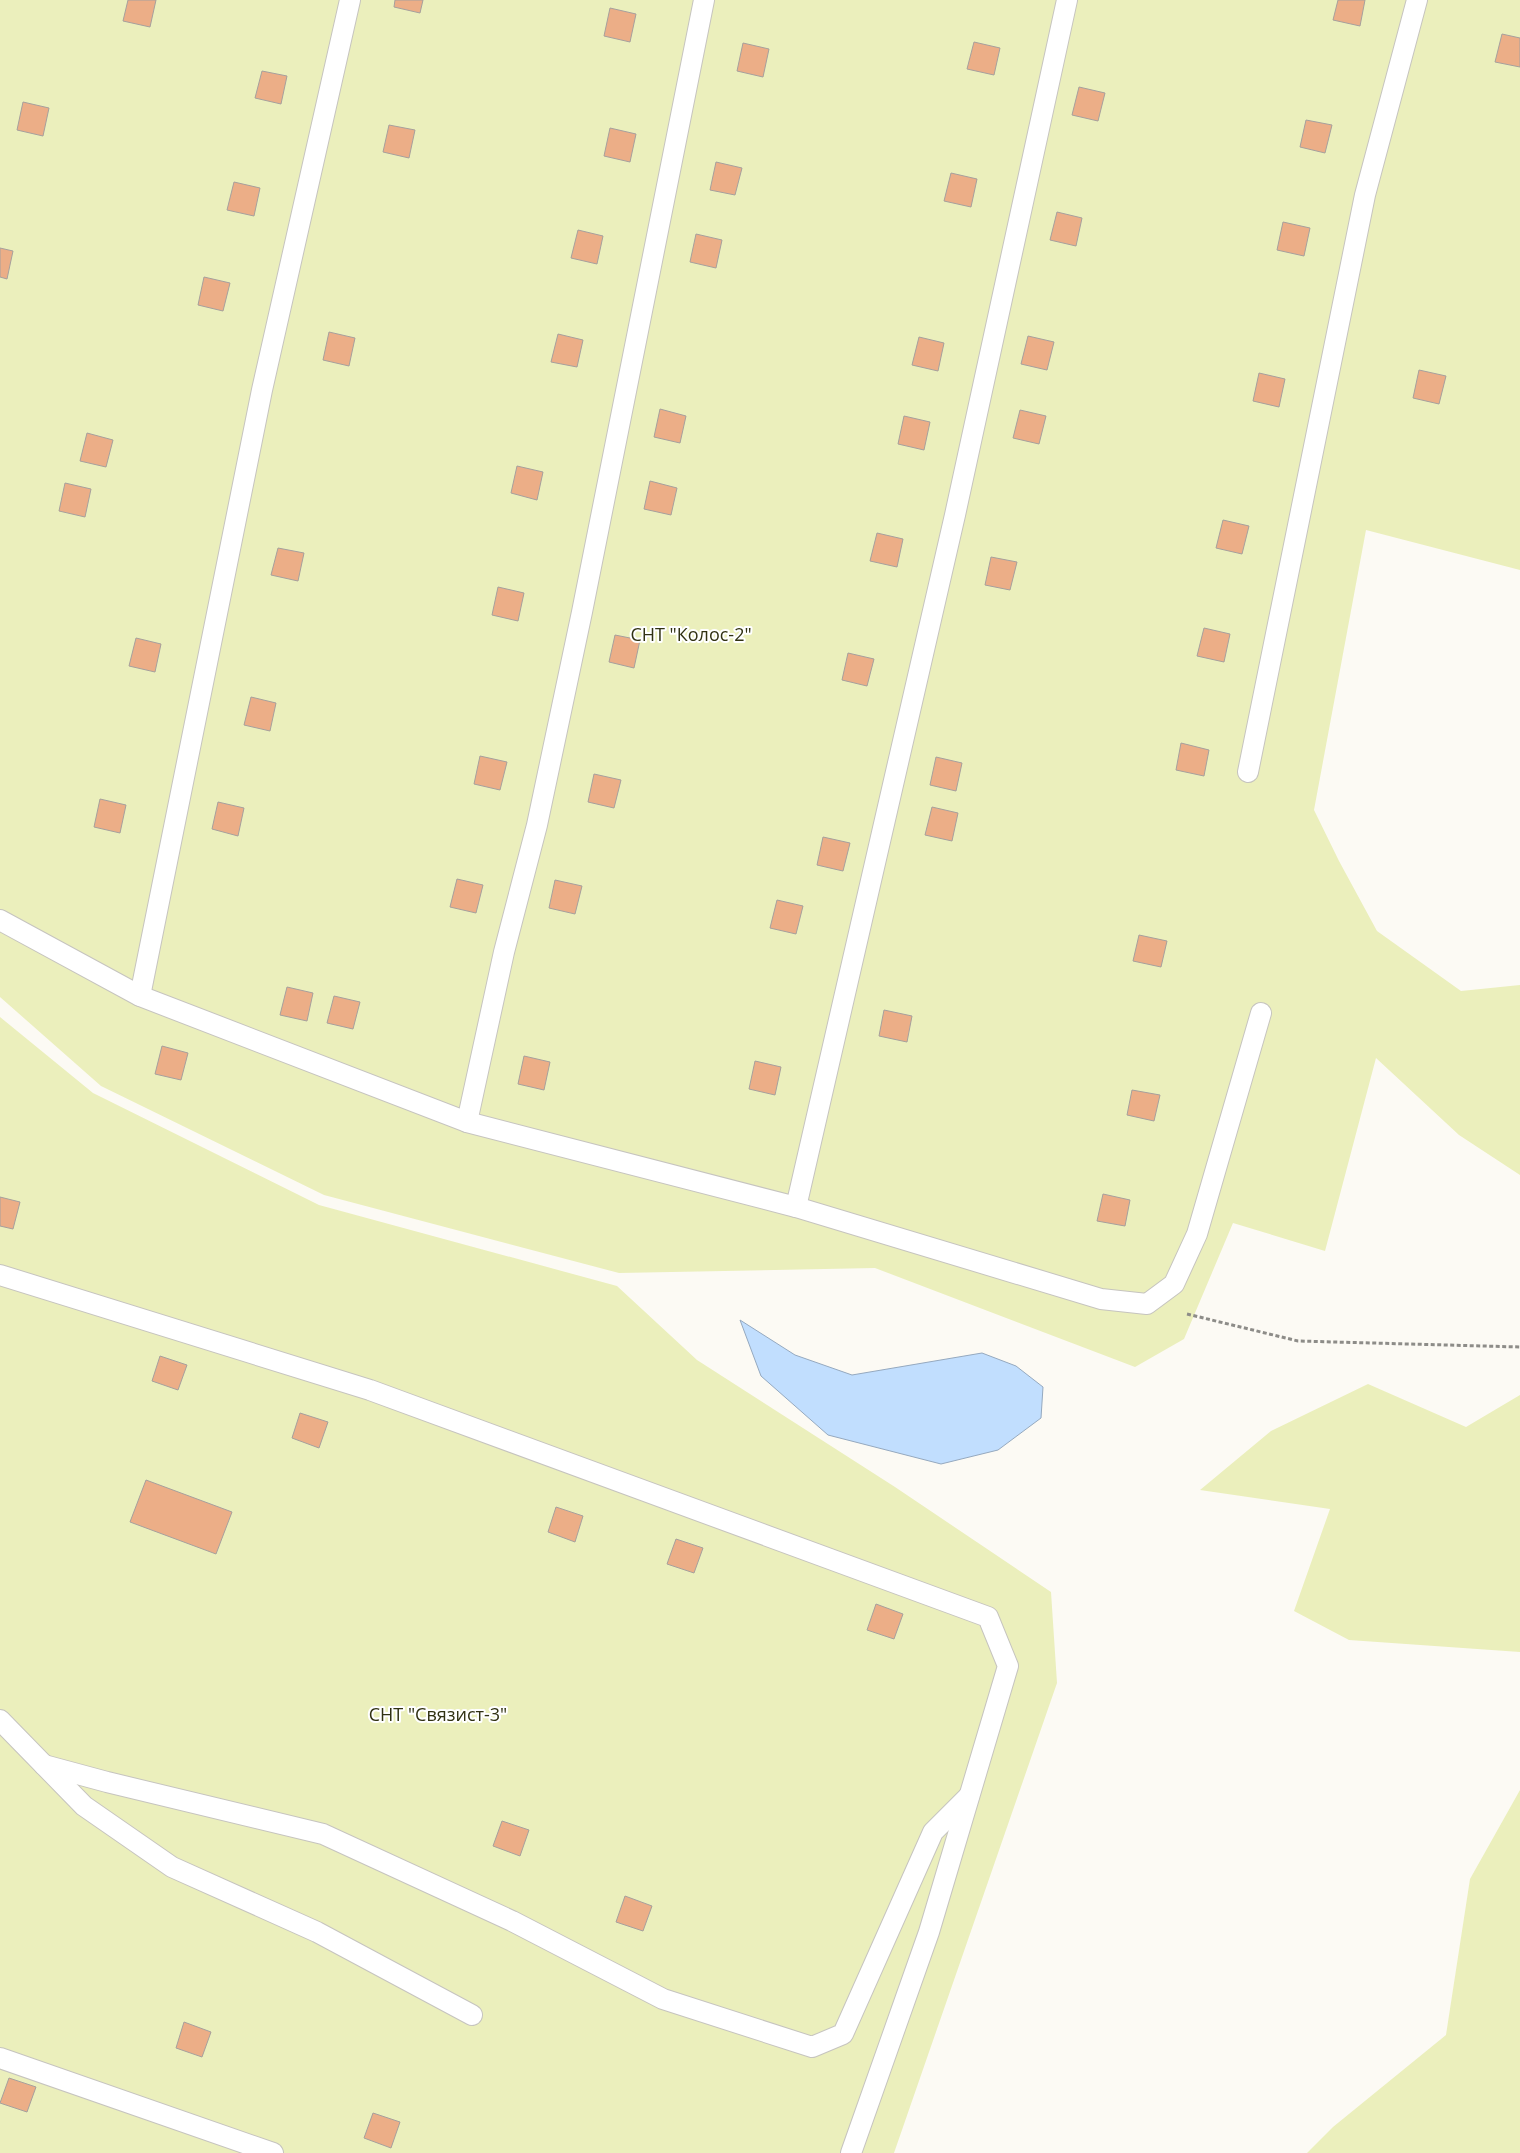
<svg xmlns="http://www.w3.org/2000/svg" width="1520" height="2153" font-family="'Open Sans',sans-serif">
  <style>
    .green { fill: #ebefbc }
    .water { fill: #c1defe; stroke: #95a9bf }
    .building { fill: #ecae87; stroke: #a6a09d }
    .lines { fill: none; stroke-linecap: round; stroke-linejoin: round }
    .service-casing { stroke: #c6c4bf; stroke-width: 22 }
    .path { stroke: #8d8c88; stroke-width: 3; stroke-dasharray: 4 2.5; stroke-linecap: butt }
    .service { stroke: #fff; stroke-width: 20 }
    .labels { text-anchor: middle; stroke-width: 4; stroke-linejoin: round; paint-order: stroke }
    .park-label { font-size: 18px; fill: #313213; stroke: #fff }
  </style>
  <rect width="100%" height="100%" fill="#fcfaf4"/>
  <g class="green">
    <path d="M0 0H1520V570L1366 530 1314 810 1339 861 1377 931 1461 991 1520 985V1175L1459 1135 1376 1058 1325 1251 1233 1223 1184 1339 1135 1367 875 1268 619 1273 324 1195 101 1086 0 997Z"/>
    <path d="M0 1017 93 1093 319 1205 617 1286 697 1360 895 1487 1051 1592 1057 1683 894 2153H0Z"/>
    <path d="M1368 1384 1466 1427 1520 1395V1652L1349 1640 1294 1611 1330 1509 1200 1490 1271 1431Z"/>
    <path d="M1520 1790V2153H1307L1333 2127 1446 2035 1470 1879Z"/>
  </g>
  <path class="water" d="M740 1320 795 1355 852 1375 982 1353 1016 1366 1043 1387 1041 1418 998 1450 941 1464 828 1435 761 1376Z"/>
  <g class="building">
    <path d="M128 0H156L150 27 123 21Z"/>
    <path d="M395 0H423L420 13 394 7Z"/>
    <path d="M1338 0H1365L1360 26 1333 20Z"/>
    <path d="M610 8 636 14 630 42 604 36Z"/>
    <path d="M1502 34 1520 38V67L1495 62Z"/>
    <path d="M974 42 1000 48 994 75 967 69Z"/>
    <path d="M743 43 769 49 763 77 737 71Z"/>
    <path d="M262 71 287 76 281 104 255 98Z"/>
    <path d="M1079 87 1105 93 1098 121 1072 115Z"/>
    <path d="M23 102 49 108 43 136 17 130Z"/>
    <path d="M1306 120 1332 125 1325 153 1300 147Z"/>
    <path d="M389 125 415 130 409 158 383 152Z"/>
    <path d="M610 128 636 134 630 162 604 156Z"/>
    <path d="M716 162 742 168 735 195 710 190Z"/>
    <path d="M951 173 977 179 971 207 944 201Z"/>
    <path d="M234 182 260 188 254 216 227 210Z"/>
    <path d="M1057 212 1082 218 1076 246 1050 240Z"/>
    <path d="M1283 222 1310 228 1304 256 1277 250Z"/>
    <path d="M578 230 603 236 597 264 571 258Z"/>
    <path d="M696 234 722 240 716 268 690 262Z"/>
    <path d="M0 248 13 251 7 279 0 277Z"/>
    <path d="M204 277 230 283 223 311 198 305Z"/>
    <path d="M329 332 355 338 349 366 323 360Z"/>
    <path d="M558 334 583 340 577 367 551 362Z"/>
    <path d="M1028 336 1054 342 1047 370 1021 364Z"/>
    <path d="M919 337 944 343 938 371 912 365Z"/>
    <path d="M1419 370 1446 376 1439 404 1413 398Z"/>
    <path d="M1259 373 1285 379 1279 407 1253 401Z"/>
    <path d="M660 409 686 416 680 443 654 437Z"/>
    <path d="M1020 410 1046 416 1039 444 1013 438Z"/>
    <path d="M904 416 930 422 924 450 898 444Z"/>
    <path d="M87 433 113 440 106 467 80 461Z"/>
    <path d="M517 466 543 472 537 500 511 493Z"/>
    <path d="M650 481 677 488 671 515 644 509Z"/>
    <path d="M65 483 91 489 85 517 59 511Z"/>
    <path d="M1223 520 1249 526 1242 554 1216 548Z"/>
    <path d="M877 533 903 539 897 567 870 561Z"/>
    <path d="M278 548 304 553 298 581 271 575Z"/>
    <path d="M991 557 1017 562 1010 590 985 585Z"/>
    <path d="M498 587 524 593 518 621 492 615Z"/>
    <path d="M1204 628 1230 634 1224 662 1197 656Z"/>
    <path d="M615 635 640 640 634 668 609 662Z"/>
    <path d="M136 638 161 644 155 672 129 666Z"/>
    <path d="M848 653 874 659 867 686 842 680Z"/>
    <path d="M251 697 276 703 270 731 244 725Z"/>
    <path d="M1181 743 1209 750 1204 776 1176 770Z"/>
    <path d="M480 756 507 762 500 790 474 784Z"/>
    <path d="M936 757 962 763 956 791 930 785Z"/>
    <path d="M594 774 621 780 614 808 588 802Z"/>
    <path d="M100 799 126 805 120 833 94 827Z"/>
    <path d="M218 802 244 808 238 836 212 829Z"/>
    <path d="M932 807 958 813 952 841 925 835Z"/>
    <path d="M823 837 850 843 843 871 817 865Z"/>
    <path d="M457 879 483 885 476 913 450 907Z"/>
    <path d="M555 880 582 886 575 914 549 908Z"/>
    <path d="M777 900 803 906 796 934 770 928Z"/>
    <path d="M1139 935 1167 941 1161 967 1133 961Z"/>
    <path d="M287 987 313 993 307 1021 280 1015Z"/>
    <path d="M334 996 360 1002 353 1029 327 1023Z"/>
    <path d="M884 1010 912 1016 907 1042 879 1036Z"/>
    <path d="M162 1046 188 1053 181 1080 155 1074Z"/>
    <path d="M524 1056 550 1062 544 1090 518 1084Z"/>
    <path d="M755 1061 781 1067 775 1095 749 1089Z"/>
    <path d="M1132 1090 1160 1095 1154 1121 1127 1115Z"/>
    <path d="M1103 1194 1130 1200 1125 1226 1097 1221Z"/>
    <path d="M0 1197 20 1202 13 1229 0 1226Z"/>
    <path d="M160 1356 187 1365 178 1390 152 1381Z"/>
    <path d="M300 1413 328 1422 319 1448 292 1438Z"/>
    <path d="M146 1480 232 1512 216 1554 130 1522Z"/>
    <path d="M556 1507 583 1516 575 1542 548 1532Z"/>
    <path d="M676 1539 703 1548 694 1573 667 1564Z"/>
    <path d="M876 1604 903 1614 894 1639 867 1630Z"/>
    <path d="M502 1821 529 1830 520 1856 493 1846Z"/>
    <path d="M625 1896 652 1906 643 1931 616 1922Z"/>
    <path d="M184 2022 211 2032 202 2057 176 2048Z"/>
    <path d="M9 2078 36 2087 27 2112 0 2103Z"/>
    <path d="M373 2113 400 2122 391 2148 364 2138Z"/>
  </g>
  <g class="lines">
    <defs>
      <g id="service">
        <path d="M1248 772 1365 195 1417 0"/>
        <path d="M0 920 140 996 467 1122 796 1207 1101 1299 1147 1304 1174 1284 1197 1234 1261 1013"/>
        <path d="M140 996 262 390 350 0"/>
        <path d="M467 1122 504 952 537 825 582 612 704 0"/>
        <path d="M796 1207 955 515 1067 0"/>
        <path d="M0 1275 370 1390 988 1617 1008 1666 929 1932 851 2153"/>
        <path d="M0 1720 84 1806 172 1867 317 1932 472 2015"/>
        <path d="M44 1765 107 1782 323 1834 512 1921 663 1999 812 2047 843 2034 933 1832 969 1796"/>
        <path d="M0 2058 273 2153"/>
      </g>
    </defs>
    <use href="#service" class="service-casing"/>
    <path class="path" d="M1187 1314 1298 1341 1520 1347"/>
    <use href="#service" class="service"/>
  </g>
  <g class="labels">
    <g class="park-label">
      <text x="691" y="641">СНТ "Колос-2"</text>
      <text x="438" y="1721">СНТ "Связист-3"</text>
    </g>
  </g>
</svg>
